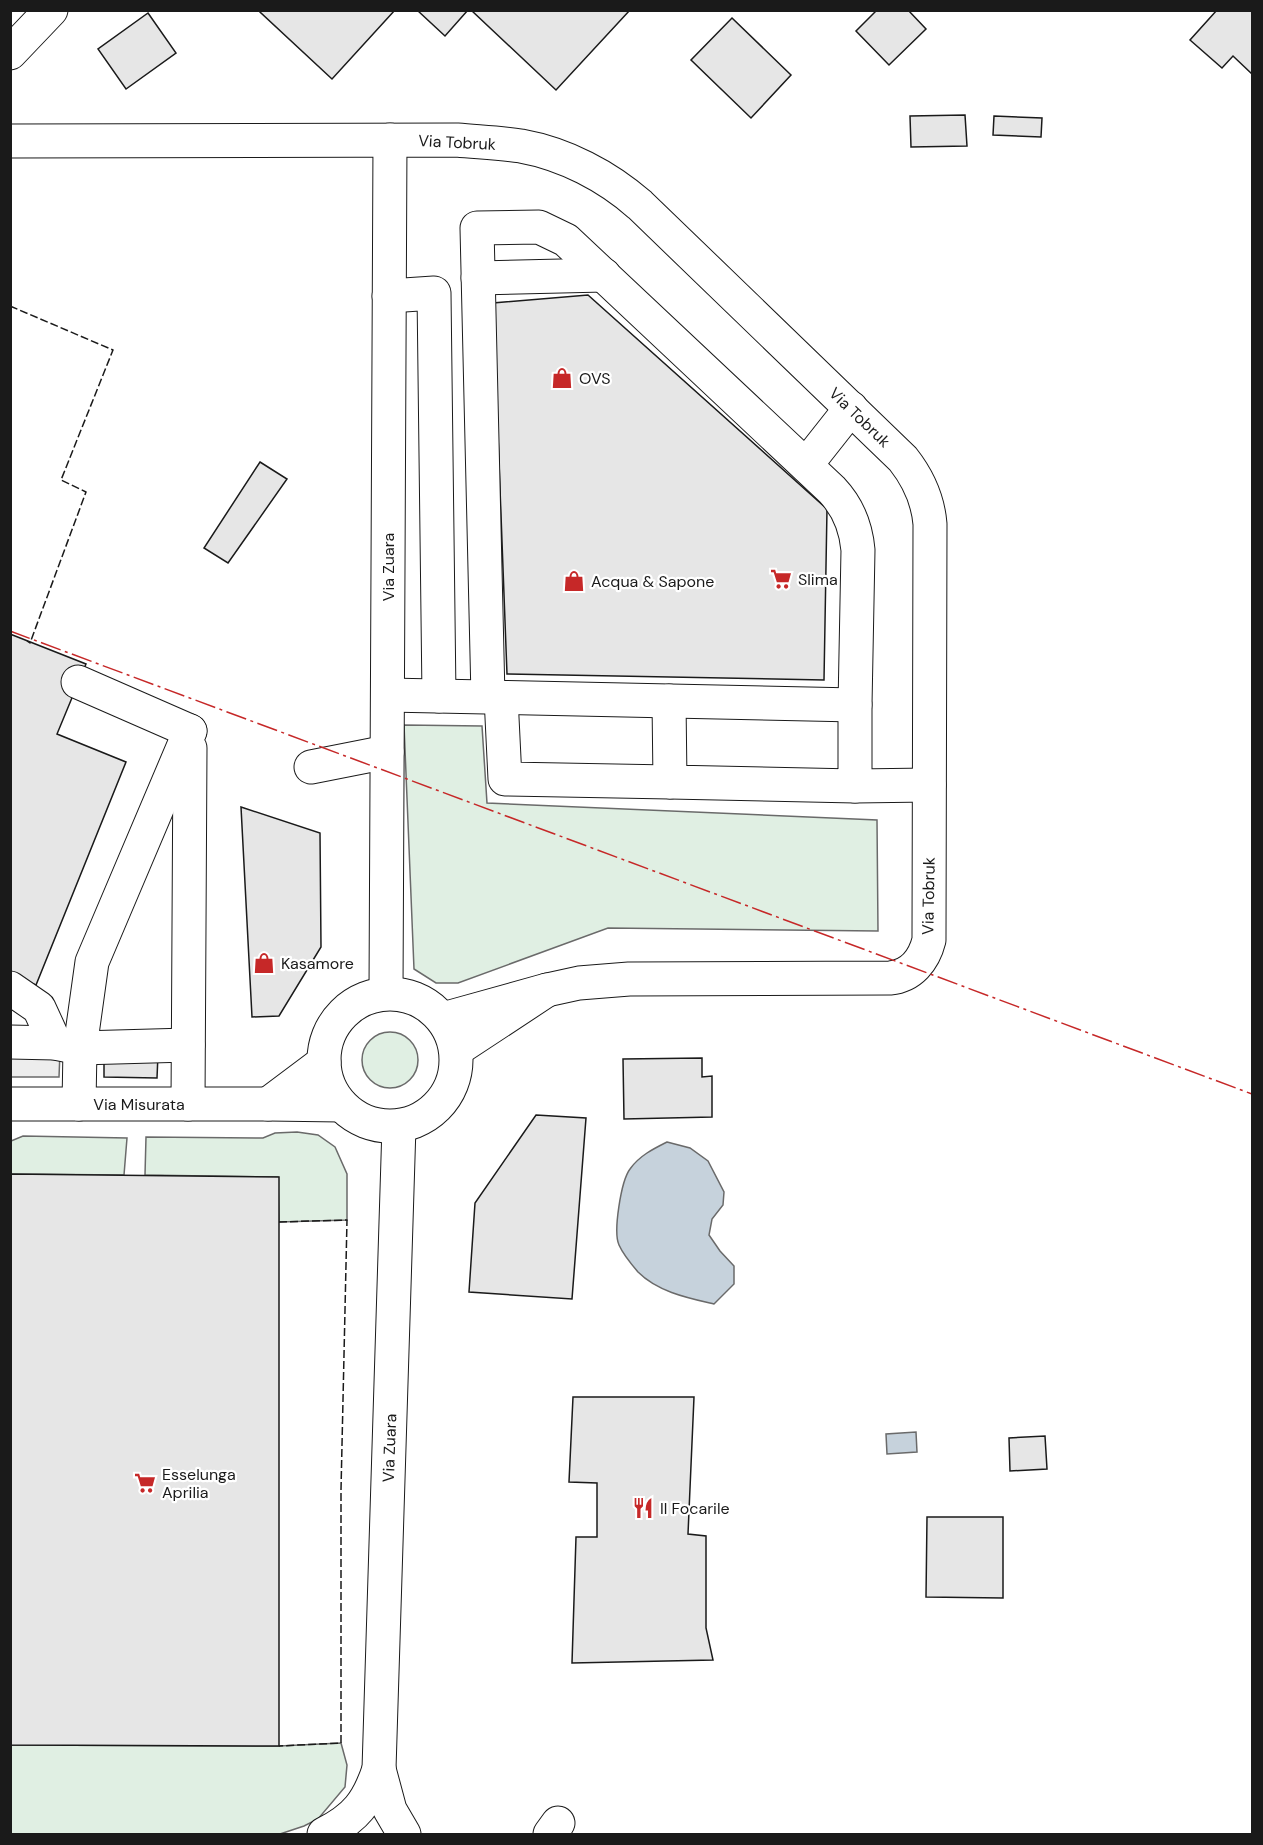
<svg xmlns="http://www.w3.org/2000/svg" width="1263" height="1845" font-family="'DM Sans',sans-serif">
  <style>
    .green { fill: #e0efe3; stroke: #6a6a6a; stroke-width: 1.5 }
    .parking { fill: #ededed; stroke: #6a6a6a; stroke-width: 1.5 }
    .water { fill: #c6d2dc; stroke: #6a6a6a; stroke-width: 1.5 }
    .building { fill: #e6e6e6; stroke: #1a1a1a; stroke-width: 1.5 }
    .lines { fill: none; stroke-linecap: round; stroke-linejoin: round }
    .minor-casing { stroke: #1a1a1a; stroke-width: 35 }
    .minor { stroke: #fff; stroke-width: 33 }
    .fence { stroke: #1a1a1a; stroke-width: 1.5; stroke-dasharray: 8 3; stroke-linecap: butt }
    .power { stroke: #c62828; stroke-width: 1.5; stroke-dasharray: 21 4.5 3 4.5; stroke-linecap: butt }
    .labels { text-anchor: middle; stroke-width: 4.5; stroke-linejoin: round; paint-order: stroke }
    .street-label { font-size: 16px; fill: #1a1a1a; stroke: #fff }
    .poi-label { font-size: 16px; fill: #1a1a1a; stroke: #fff; text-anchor: start }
  </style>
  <rect width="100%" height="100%" fill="#fff"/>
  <g class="green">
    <path d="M404 725 482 726 487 803 877 820 878 931 608 928 458 983H436L414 969Z"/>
    <circle cx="390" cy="1060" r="28"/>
    <path d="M297 1132 318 1135 335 1147 347 1174V1220L279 1222 278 1177 145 1175 146 1137 263 1138 275 1133Z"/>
    <path d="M23 1136 127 1138 124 1175 11 1174V1141Z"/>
    <path d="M341 1743 347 1765 345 1787 318 1819 304 1826 280 1834H11V1745L279 1746Z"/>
  </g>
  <path class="parking" d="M11 1052H60L59 1077H11Z"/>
  <g class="water">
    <path d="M667 1142 690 1148 708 1161 724 1192 723 1205 712 1219 709 1235 720 1251 734 1266V1284L714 1304C688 1298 658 1292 638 1272 632 1265 623 1254 619 1245 613 1232 621 1181 630 1169 639 1156 653 1149 667 1142Z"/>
    <path d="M916 1432 917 1452 887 1454 886 1434Z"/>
  </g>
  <g class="building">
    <path d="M261 10H395L332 79 260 12Z"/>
    <path d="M417 10H468L445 36Z"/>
    <path d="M471 10H630L556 90Z"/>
    <path d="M877 10H908L926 29 889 65 856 31Z"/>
    <path d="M1217 10H1252V74L1233 56 1222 68 1190 40Z"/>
    <path d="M148 13 176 53 126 89 98 49Z"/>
    <path d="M732 18 791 75 751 118 691 60Z"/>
    <path d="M965 115 967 146 911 147 910 116Z"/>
    <path d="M994 116 1042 118 1041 137 993 135Z"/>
    <path d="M588 295 827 509 824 680 507 674 493 303Z"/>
    <path d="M260 462 287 479 228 563 204 548Z"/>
    <path d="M10 634 86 664 57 734 126 762 36 985 10 975Z"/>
    <path d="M241 807 320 833 321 947 279 1016 252 1017Z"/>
    <path d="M104 1053 158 1054 157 1078 104 1077Z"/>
    <path d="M702 1058V1077L712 1076V1117L624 1119 623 1059Z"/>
    <path d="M536 1115 586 1118 572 1299 469 1292 475 1203Z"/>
    <path d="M10 1174 279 1177V1746L10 1745Z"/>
    <path d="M573 1397H694L688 1534 706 1536V1628L713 1660 572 1663 576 1537H597V1483L569 1482Z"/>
    <path d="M1045 1436 1047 1469 1010 1471 1009 1438Z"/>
    <path d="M927 1517H1003V1598L926 1597Z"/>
  </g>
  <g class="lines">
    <defs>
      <g id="minor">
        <path d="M10 53 51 10"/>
        <path d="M10 141 457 140C478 142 500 143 521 146 565 154 607 176 640 205L903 459C918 478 928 500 930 524L929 940C924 960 911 976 890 978L629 979 579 983 547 990"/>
        <path d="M478 278 604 275"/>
        <path d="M389 296 434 293 439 696"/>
        <path d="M806 465 851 408"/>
        <path d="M78 682 190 731"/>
        <path d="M388 695 855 705 858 550C856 527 848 507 832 490L566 240 539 227 477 228 488 697"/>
        <path d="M501 697 505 779 670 782"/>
        <path d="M669 701 670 782 855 786V705"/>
        <path d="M311 767 387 752"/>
        <path d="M855 786 929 785"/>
        <path d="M10 988 39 1008 55 1043"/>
        <path d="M386 993 390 140"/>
        <circle cx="390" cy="1060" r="66"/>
        <path d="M443 1019 547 990 456 1050"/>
        <path d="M10 1042 55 1043 80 1048 188 1045"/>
        <path d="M324 1062 268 1104 341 1105"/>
        <path d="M10 1104H268"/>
        <path d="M79 1104 80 1048 92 962 190 731"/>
        <path d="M188 1104 190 748"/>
        <path d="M379 1769 399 1126"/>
        <path d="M324 1834C356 1818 368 1802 379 1769L390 1810 404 1834"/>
        <path d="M550 1834 558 1823"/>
      </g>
    </defs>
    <use href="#minor" class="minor-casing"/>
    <use href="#minor" class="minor"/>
    <g class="fence">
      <path d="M10 306 113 350 61 480 86 492 30 643 27 641"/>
      <path d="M279 1222 347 1220 341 1490V1743L279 1746"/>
    </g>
    <path class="power" d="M10 631 1252 1094"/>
  </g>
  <defs>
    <symbol id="shop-bare" viewBox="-9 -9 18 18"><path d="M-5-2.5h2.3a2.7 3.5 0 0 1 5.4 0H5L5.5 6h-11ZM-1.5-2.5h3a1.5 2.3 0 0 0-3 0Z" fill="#c62828" stroke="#fff" stroke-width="2.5" paint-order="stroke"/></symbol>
    <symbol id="supermarket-bare" viewBox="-9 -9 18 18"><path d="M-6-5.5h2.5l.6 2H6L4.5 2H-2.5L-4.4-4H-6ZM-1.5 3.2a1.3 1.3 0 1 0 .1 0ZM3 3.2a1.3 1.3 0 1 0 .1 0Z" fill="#c62828" stroke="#fff" stroke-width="2.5" paint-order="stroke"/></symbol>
    <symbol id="restaurant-bare" viewBox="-9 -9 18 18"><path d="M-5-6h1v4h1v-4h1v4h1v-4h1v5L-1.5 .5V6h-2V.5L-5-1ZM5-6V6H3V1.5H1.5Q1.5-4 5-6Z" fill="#c62828" stroke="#fff" stroke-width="2.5" paint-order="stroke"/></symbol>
  </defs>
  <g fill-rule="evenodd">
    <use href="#shop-bare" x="547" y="363" width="30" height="30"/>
    <use href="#supermarket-bare" x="766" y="564" width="30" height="30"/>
    <use href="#shop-bare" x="559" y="566" width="30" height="30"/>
    <use href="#shop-bare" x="249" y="948" width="30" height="30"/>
    <use href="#supermarket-bare" x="130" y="1468" width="30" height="30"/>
    <use href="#restaurant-bare" x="628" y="1493" width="30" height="30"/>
  </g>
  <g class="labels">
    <g class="street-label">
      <text transform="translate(457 142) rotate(3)" y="6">Via Tobruk</text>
      <text transform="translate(860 417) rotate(44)" y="6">Via Tobruk</text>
      <text transform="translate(388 567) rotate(-90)" y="6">Via Zuara</text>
      <text transform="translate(928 896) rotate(-89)" y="6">Via Tobruk</text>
      <text x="139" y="1110">Via Misurata</text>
      <text transform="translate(389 1448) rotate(-88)" y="6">Via Zuara</text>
    </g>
    <g class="poi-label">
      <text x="579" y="384">OVS</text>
      <text x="798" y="585">Slima</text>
      <text x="591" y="587">Acqua &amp; Sapone</text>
      <text x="281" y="969">Kasamore</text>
      <text x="162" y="1480">Esselunga<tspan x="162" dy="18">Aprilia</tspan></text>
      <text x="660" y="1514">Il Focarile</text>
    </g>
  </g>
  <rect width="1263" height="1845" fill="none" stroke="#1a1a1a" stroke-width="24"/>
</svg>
